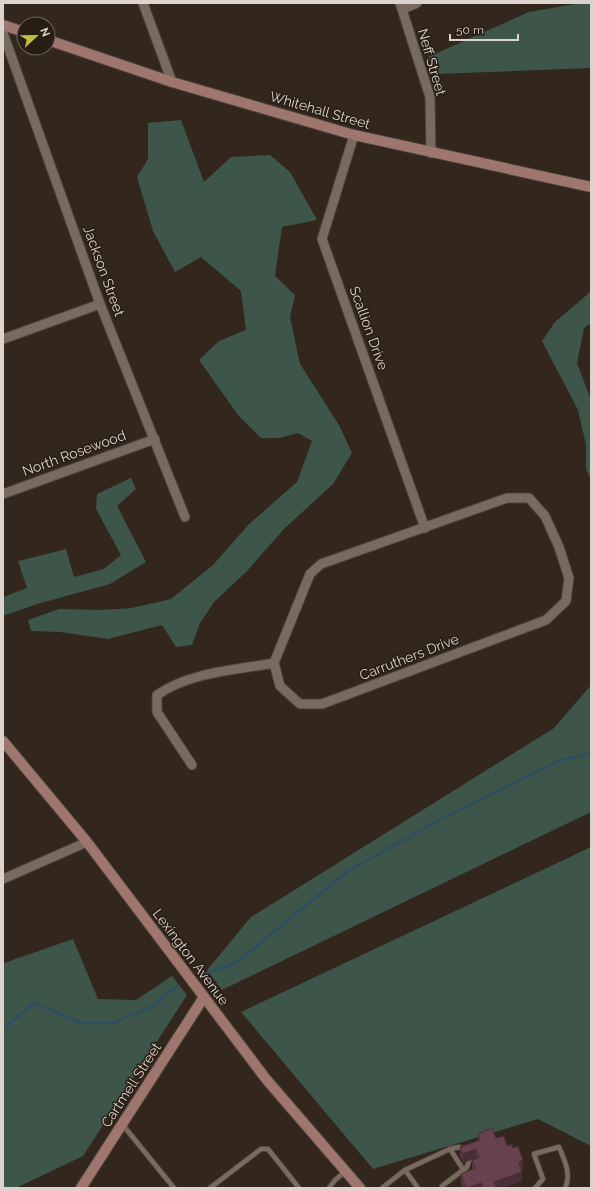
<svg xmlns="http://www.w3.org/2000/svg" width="594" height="1191" font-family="Raleway,sans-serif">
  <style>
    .green { fill: #3d5649 }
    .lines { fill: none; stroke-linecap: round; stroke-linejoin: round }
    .stream { stroke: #2d4f65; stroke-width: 2.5 }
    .lane-casing { stroke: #4c423a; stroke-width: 6 }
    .street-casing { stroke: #4c423a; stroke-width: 11 }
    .secondary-casing { stroke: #4c423a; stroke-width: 12 }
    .lane { stroke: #786a5f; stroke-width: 4.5 }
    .street { stroke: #786a5f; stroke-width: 9 }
    .secondary { stroke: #9e766e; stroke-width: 10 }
    .wall { fill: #593842 }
    .shaded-wall { fill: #482e36 }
    .building { fill: #67414d; stroke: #482e36 }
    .labels { text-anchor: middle; stroke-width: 3; stroke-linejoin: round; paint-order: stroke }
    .street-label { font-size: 14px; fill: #dbd3cc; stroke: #281d13 }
  </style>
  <rect width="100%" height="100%" fill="#32261d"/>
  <g class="green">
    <path d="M580 3H591V68L436 74 428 57 529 12Z"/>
    <path d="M181 120 204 182 231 157 270 155 290 172 317 220 282 227 275 276 295 295 290 317 300 364 339 425 352 453 333 484 284 529 247 571 214 602 200 623 192 645 176 647 162 625 108 639 60 632 31 631 28 620 59 609 100 610 132 608 171 599 213 565 249 524 297 482 312 441 298 433 279 438H261L238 415 199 360 219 341 246 330 241 291 201 257 175 272 153 231 137 177 148 159V123Z"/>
    <path d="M591 286V323L584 328 577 363 591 400V480L586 469V445L578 410 542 341 555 322 589 293Z"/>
    <path d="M131 478 136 489 117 506 146 562 110 584 37 604 3 616V597L27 588 18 561 66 549 74 577 104 569 121 555 96 509 97 494Z"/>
    <path d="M591 685V812L222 990 207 970 251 917 554 728Z"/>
    <path d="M591 847V1146L538 1119 373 1169 241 1012Z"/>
    <path d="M73 939 98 999 136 1000 172 976 187 995 83 1156 16 1188H5L3 1186V966L4 963Z"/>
  </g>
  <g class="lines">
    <g class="stream">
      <path d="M202 975 236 963 348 871 441 819 561 760 591 753"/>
      <path d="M3 1029 34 1003 81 1023H113L150 1008 177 986"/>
    </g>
    <defs>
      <g id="lane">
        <path d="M122 1124 174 1188"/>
        <path d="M450 1149 459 1147 465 1150"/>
        <path d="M405 1170 418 1188"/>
        <path d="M442 1186 467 1167 469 1161"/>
        <path d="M210 1188 261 1149H268L299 1188"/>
        <path d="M329 1188 335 1180 346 1171"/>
        <path d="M382 1188 405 1170 450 1149 468 1177"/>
        <path d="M535 1188 543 1179 534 1154 559 1147C564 1159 572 1175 565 1188"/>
      </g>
      <g id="street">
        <path d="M143 3 172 82"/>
        <path d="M400 3 430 97 431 153"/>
        <path d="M403 9 417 3"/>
        <path d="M3 33 100 304 185 517"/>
        <path d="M354 135 322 239 425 528"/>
        <path d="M3 339 100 304"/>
        <path d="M3 494 155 439"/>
        <path d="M507 498H529L545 516 559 547 569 578 566 601 546 620 322 704H300L280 686 274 663 310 574 321 564Z"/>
        <path d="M192 765 157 712V695C190 672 236 670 274 663"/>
        <path d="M3 879 87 842"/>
      </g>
      <g id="secondary">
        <path d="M3 25 24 32"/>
        <path d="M48 40 172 82 354 135 591 187"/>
        <path d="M3 741 87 842 266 1079 360 1188"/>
        <path d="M81 1188 204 997"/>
      </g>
    </defs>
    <use href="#lane" class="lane-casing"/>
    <use href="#street" class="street-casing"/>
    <use href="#secondary" class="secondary-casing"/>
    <use href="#lane" class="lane"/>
    <use href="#street" class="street"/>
    <use href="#secondary" class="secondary"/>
  </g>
  <path class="wall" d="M478 1134 496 1138 507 1146 513 1148 523 1169 522 1170V1181L502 1188H463L461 1182V1174L472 1169V1160L476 1159V1158L463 1163 460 1156V1147L478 1141Z"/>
  <g class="shaded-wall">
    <path d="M476 1149V1158L463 1163V1154Z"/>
    <path d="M523 1160V1169L519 1171V1162Z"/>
    <path d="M522 1172V1181L502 1188H493L494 1182Z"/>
    <path d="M481 1183V1188H467Z"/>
  </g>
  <path class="building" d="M492 1128 496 1138 504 1136 507 1146 511 1144 513 1148 518 1146 523 1160 519 1162 522 1172 494 1182 496 1187 493 1188H483L481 1183 466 1188 461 1174 475 1168 472 1160 479 1158 476 1149 463 1154 460 1147 480 1140 478 1134Z"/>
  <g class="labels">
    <g class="street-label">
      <text transform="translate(432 62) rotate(74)" y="5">Neff Street</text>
      <text transform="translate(320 110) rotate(16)" y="5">Whitehall Street</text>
      <text transform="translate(104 271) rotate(70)" y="5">Jackson Street</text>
      <text transform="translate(369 328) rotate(70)" y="5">Scallion Drive</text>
      <text transform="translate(74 453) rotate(-20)" y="5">North Rosewood</text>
      <text transform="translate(409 657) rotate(-21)" y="5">Carruthers Drive</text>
      <text transform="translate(191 957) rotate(53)" y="5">Lexington Avenue</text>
      <text transform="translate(131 1085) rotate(-57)" y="5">Cartmell Street</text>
    </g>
  </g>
  <rect width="594" height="1191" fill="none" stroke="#dbd3cc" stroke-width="8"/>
  <g transform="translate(36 36) rotate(68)"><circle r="19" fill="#281d13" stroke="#70665d"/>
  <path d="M0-3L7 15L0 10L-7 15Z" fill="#c1be40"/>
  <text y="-6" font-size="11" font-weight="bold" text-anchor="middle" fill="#dbd3cc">N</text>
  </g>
  <path d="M450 34v6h68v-6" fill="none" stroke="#dbd3cc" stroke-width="2"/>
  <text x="456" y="34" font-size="12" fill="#dbd3cc" stroke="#281d13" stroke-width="3" paint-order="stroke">50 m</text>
</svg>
